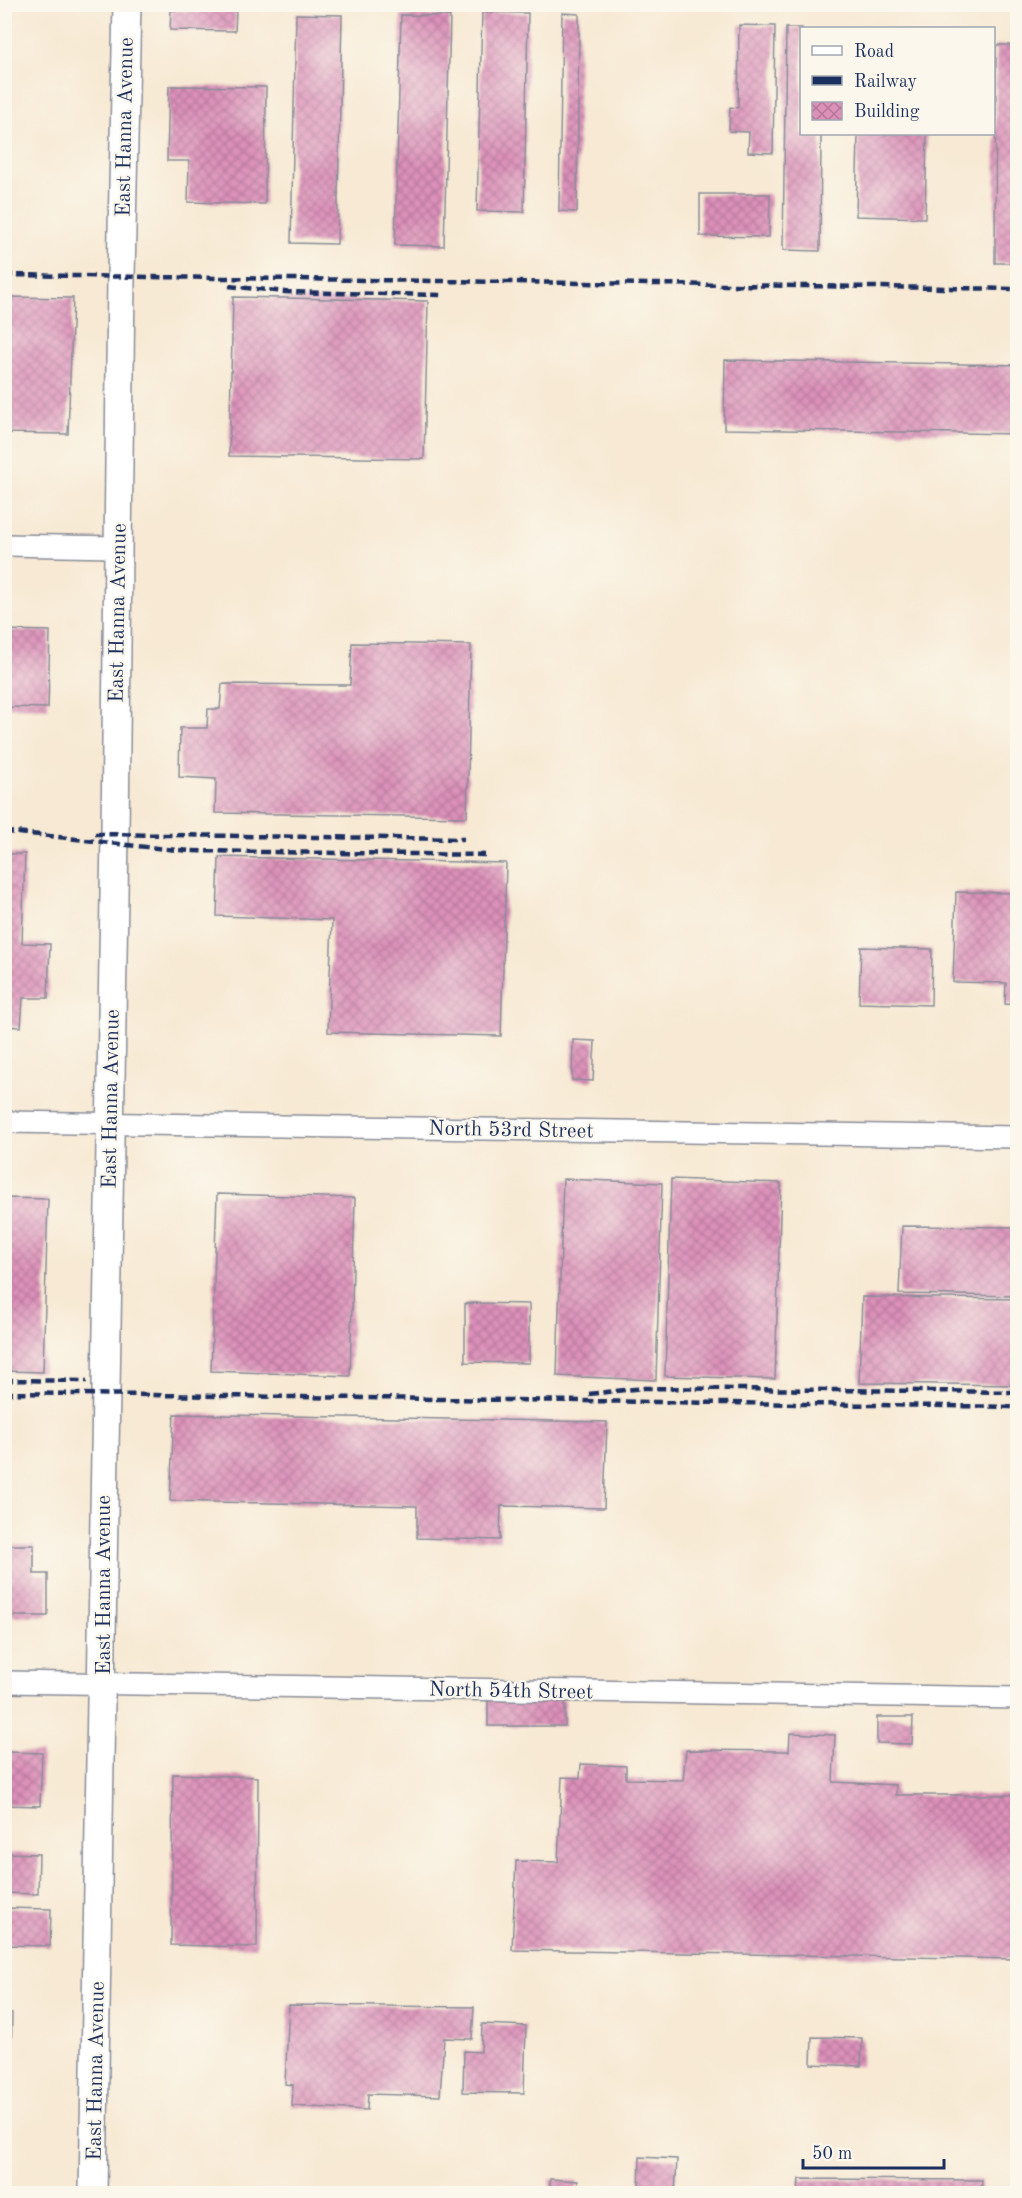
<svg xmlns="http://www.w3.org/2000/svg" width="1022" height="2198" font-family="'Old Standard TT',serif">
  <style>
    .building { fill: url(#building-cross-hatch) }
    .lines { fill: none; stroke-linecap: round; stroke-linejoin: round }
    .minor-casing { stroke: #898c98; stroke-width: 24 }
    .tertiary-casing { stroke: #898c98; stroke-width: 30 }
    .minor { stroke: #fff; stroke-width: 21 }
    .tertiary { stroke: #fff; stroke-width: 27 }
    .rail { stroke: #1b2f5e; stroke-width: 4.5; stroke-dasharray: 9 4.5; stroke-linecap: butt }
    .labels { text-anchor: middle; stroke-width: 4.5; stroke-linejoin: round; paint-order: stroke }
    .street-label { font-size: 21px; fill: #1b2f5e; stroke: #fbf7ec }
  </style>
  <defs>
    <pattern id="building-cross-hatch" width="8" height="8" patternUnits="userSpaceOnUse" patternTransform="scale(1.5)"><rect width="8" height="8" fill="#dd91b9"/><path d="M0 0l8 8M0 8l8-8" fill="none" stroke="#b2779a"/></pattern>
  </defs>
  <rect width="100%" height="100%" fill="#fbf7ec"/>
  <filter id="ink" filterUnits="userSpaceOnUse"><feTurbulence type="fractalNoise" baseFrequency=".0167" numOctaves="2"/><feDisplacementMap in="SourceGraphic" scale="12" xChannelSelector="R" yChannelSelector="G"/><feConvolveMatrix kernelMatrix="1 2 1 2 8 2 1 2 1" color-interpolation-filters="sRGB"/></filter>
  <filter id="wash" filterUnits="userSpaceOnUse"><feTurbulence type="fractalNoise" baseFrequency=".008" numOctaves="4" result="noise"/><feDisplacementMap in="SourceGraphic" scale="24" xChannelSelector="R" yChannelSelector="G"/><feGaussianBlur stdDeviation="1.35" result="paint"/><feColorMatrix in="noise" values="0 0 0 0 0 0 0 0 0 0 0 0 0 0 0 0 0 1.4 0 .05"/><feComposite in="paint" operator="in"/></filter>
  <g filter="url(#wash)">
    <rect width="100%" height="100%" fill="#f7e9d3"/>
    <g id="blocks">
      <g class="building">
        <path d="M171 10 236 11 235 31 170 30Z"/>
        <path d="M482 12 528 13 524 212 477 211Z"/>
        <path d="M562 13 579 14 577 212 559 211Z"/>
        <path d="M296 14 342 15 337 244 291 243Z"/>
        <path d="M401 15 450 16 444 246 395 245Z"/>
        <path d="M739 25 775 26 773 153 748 152 749 132 729 131 730 107 738 108Z"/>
        <path d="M786 28H802V134H821L820 251 783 250Z"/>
        <path d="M996 45H1018V263H995Z"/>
        <path d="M169 86 266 87 265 204 188 202 189 161H167Z"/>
        <path d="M858 134H927L925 218 856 216Z"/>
        <path d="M700 194H770L769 237 700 236Z"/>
        <path d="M4 297 73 298 68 434 4 433Z"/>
        <path d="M233 297 428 301 424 459 229 456Z"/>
        <path d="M725 360 1018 365V434L724 429Z"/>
        <path d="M4 630 50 631 48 708 4 707Z"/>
        <path d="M352 643 471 645 467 817 215 813 216 779 179 777 180 728H207L208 709H220L222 684 350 685Z"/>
        <path d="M4 854H25L22 943 50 944 48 998H23L21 1027 4 1026Z"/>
        <path d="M219 857 506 863 501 1036 328 1032 332 920 217 916Z"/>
        <path d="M956 892 1018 893V1005L1005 1004 1006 983 953 982Z"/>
        <path d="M861 947 932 949 931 1005 859 1003Z"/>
        <path d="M573 1040 595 1041 593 1081 572 1080Z"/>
        <path d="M563 1179 662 1183 656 1380 557 1376Z"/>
        <path d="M671 1179 781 1183 775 1379 665 1376Z"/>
        <path d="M217 1194 355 1198 350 1376 211 1371Z"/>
        <path d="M4 1198 48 1199 43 1372 4 1371Z"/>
        <path d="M902 1226 1018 1227V1296L899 1294Z"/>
        <path d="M862 1297 1018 1299V1385L859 1383Z"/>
        <path d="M465 1303 529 1304V1363L465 1362Z"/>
        <path d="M174 1414 607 1422 604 1508 501 1506 500 1540 417 1538V1506L170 1501Z"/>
        <path d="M6 1545H34V1574H48V1616H4Z"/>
        <path d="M488 1698 565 1699V1726H488Z"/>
        <path d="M877 1717H913L912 1744 877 1743Z"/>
        <path d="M790 1733 835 1735 833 1782 896 1785V1795H1018V1959L512 1950 516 1861 558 1862 562 1777 580 1778 581 1764 626 1766V1779L683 1780 686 1750 789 1751Z"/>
        <path d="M6 1752 42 1753 40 1806 5 1805Z"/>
        <path d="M173 1774 258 1777 257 1947 171 1945Z"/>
        <path d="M4 1853 39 1854 38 1894 4 1893Z"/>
        <path d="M4 1908 51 1909 50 1946 4 1945Z"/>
        <path d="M289 2005 474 2007 472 2039 444 2038 440 2096 368 2094 367 2110 292 2106 293 2085 285 2084Z"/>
        <path d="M4 2013H12L11 2054H4Z"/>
        <path d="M482 2024 526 2026 524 2093 463 2092 464 2051 481 2052Z"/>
        <path d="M812 2037 862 2038 861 2066 811 2064Z"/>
        <path d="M640 2157 677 2159 675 2194H639Z"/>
        <path d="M550 2179 578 2181 577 2190 621 2192V2194H550Z"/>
        <path d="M799 2179 982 2180 981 2194H798Z"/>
      </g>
    </g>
  </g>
  <g filter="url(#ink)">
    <use href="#blocks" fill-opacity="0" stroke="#898c98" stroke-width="1.5"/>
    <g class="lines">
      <defs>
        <g id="minor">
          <path d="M4 545 117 547"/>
          <path d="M4 1122 1018 1137"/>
          <path d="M4 1682 1018 1698"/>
        </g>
        <path id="tertiary" d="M93 2194 115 834 121 276 127 4"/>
      </defs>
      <use href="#minor" class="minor-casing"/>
      <use href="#tertiary" class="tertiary-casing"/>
      <use href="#minor" class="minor"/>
      <use href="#tertiary" class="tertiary"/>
      <g class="rail">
        <path d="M4 275 1018 289"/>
        <path d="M229 286 285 292 442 295"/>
        <path d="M4 832 26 833"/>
        <path d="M18 833C76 838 134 847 192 851L489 855"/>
        <path d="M95 834 464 839"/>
        <path d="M4 1380 87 1381"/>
        <path d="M4 1393 1018 1407"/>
        <path d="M589 1394 644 1388 1018 1392"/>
      </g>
    </g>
  </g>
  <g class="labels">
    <g class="street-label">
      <text transform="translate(124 127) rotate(-89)" y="7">East Hanna Avenue</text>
      <text transform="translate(117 613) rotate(-89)" y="7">East Hanna Avenue</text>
      <text transform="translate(110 1099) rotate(-89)" y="7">East Hanna Avenue</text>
      <text transform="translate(511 1129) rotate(1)" y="7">North 53rd Street</text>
      <text transform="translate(103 1585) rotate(-90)" y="7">East Hanna Avenue</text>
      <text transform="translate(511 1690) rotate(1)" y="7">North 54th Street</text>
      <text transform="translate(95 2071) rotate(-89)" y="7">East Hanna Avenue</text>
    </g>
  </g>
  <rect width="1022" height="2198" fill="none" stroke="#fbf7ec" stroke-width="24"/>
  <rect x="800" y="27" width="195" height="108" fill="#fbf7ec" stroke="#a1a7b3" stroke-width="1.5"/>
  <rect x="812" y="46" width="30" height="9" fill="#ffffff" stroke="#a1a7b3" stroke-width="1.5"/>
  <text x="854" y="57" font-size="18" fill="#1b2f5e">Road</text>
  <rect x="812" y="76" width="30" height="9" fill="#1b2f5e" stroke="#a1a7b3" stroke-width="1.5"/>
  <text x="854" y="87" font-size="18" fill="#1b2f5e">Railway</text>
  <rect x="812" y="102" width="30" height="18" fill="url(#building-cross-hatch)" stroke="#a1a7b3" stroke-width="1.5"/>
  <text x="854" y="117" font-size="18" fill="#1b2f5e">Building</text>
  <path d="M803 2159v9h141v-9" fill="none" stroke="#1b2f5e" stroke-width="3"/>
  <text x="812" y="2159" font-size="18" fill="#1b2f5e" stroke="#fbf7ec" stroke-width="4.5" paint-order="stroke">50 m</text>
</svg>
